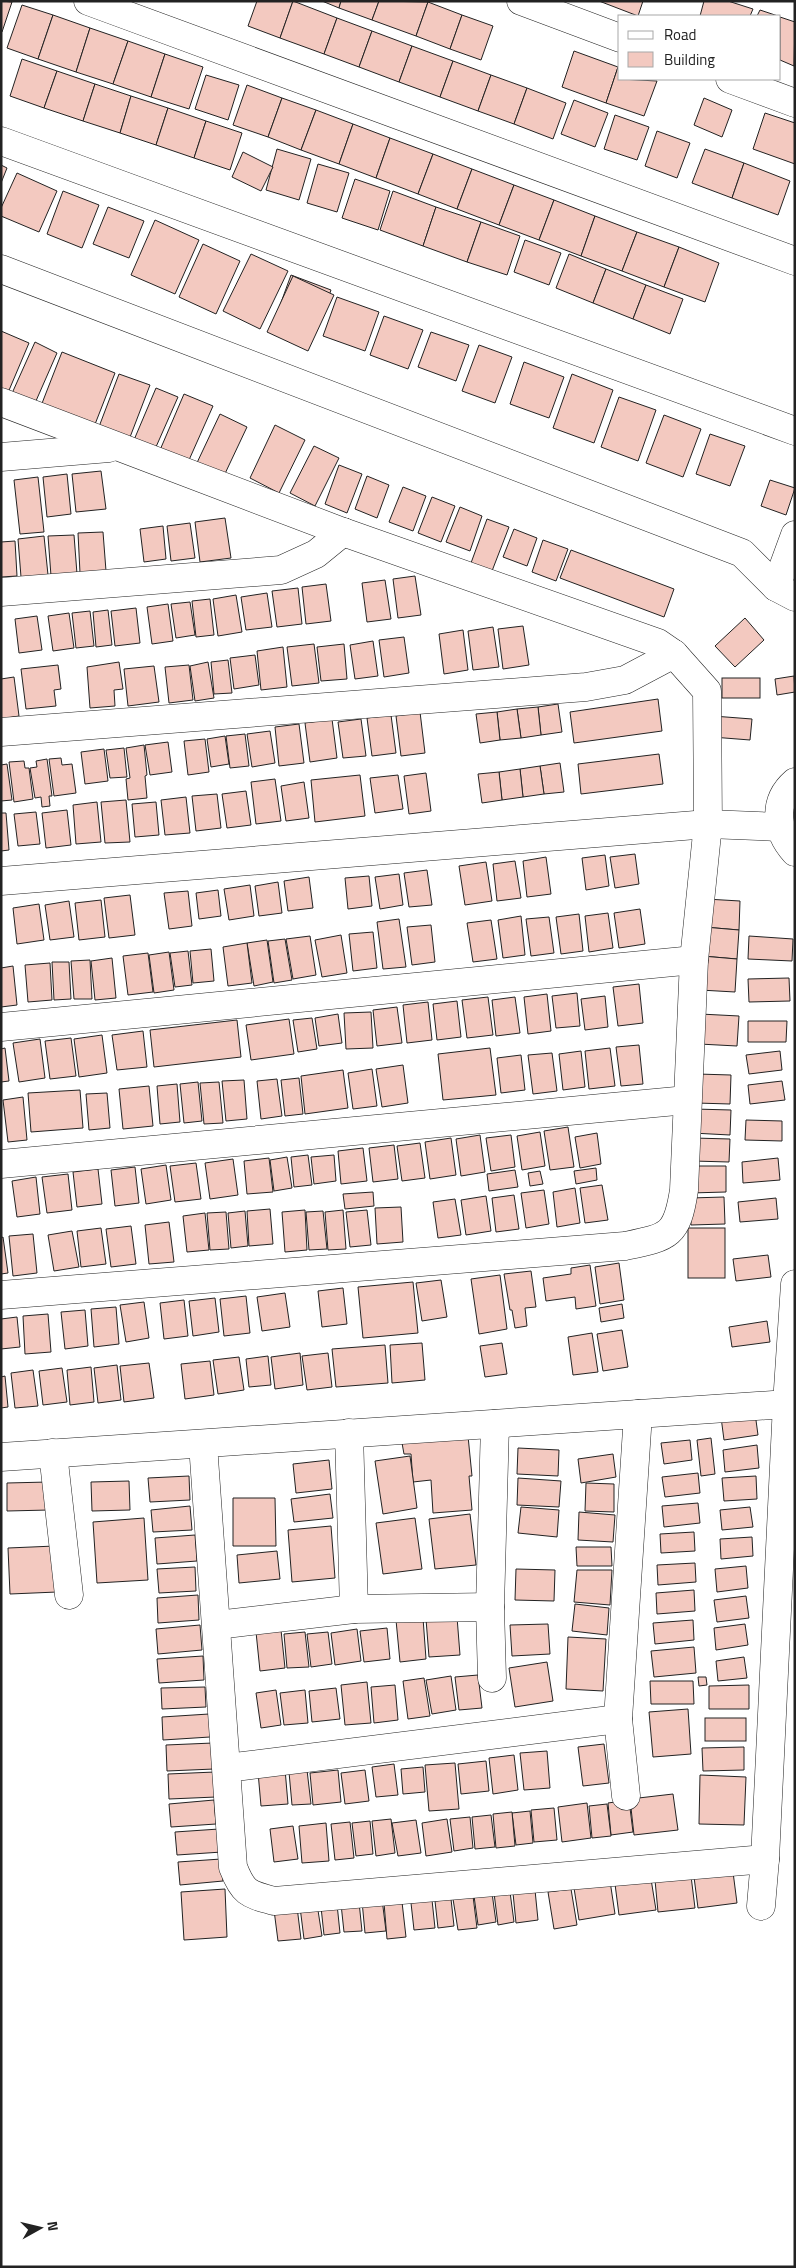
<svg xmlns="http://www.w3.org/2000/svg" width="796" height="2268" font-family="'Titillium Web',sans-serif">
  <style>
    .building { fill: #f3c9c0; stroke: #222 }
    .lines { fill: none; stroke-linecap: round; stroke-linejoin: round }
    .minor-casing { stroke: #222; stroke-width: 29 }
    .minor { stroke: #fff; stroke-width: 28 }
  </style>
  <rect width="100%" height="100%" fill="#fff"/>
  <g class="building">
    <path d="M1 1 12 2 2 32H1Z"/>
    <path d="M257 1H293L280 38 248 26Z"/>
    <path d="M293 1 337 18 324 54 280 38Z"/>
    <path d="M322 1H341L339 8Z"/>
    <path d="M341 1H379L372 20 339 8Z"/>
    <path d="M379 1 428 2 416 36 372 20Z"/>
    <path d="M599 1H643L638 16Z"/>
    <path d="M704 1H728L753 9 750 16H700Z"/>
    <path d="M428 2 462 15 450 49 416 36Z"/>
    <path d="M22 5 53 15 38 59 7 48Z"/>
    <path d="M760 10 778 16H757Z"/>
    <path d="M53 15 90 28 76 72 38 59Z"/>
    <path d="M462 15 493 26 481 60 450 49Z"/>
    <path d="M780 17 795 22 794 66 780 60Z"/>
    <path d="M337 18 372 31 359 67 324 54Z"/>
    <path d="M90 28 128 41 113 84 76 72Z"/>
    <path d="M372 31 412 46 399 82 359 67Z"/>
    <path d="M128 41 165 54 151 97 113 84Z"/>
    <path d="M412 46 453 61 440 97 399 82Z"/>
    <path d="M574 51 618 67 606 103 562 87Z"/>
    <path d="M165 54 203 67 189 109 151 97Z"/>
    <path d="M22 59 57 71 44 108 10 96Z"/>
    <path d="M453 61 491 75 478 111 440 97Z"/>
    <path d="M618 67H620V79L657 81 644 116 606 103Z"/>
    <path d="M57 71 95 84 83 121 44 108Z"/>
    <path d="M206 75 239 85 228 120 195 109Z"/>
    <path d="M491 75 527 88 514 124 478 111Z"/>
    <path d="M95 84 131 96 120 133 83 121Z"/>
    <path d="M247 85 282 98 268 137 233 125Z"/>
    <path d="M527 88 566 103 553 139 514 124Z"/>
    <path d="M131 96 168 108 156 145 120 133Z"/>
    <path d="M282 98 316 110 301 150 268 137Z"/>
    <path d="M704 98 732 110 722 137 694 125Z"/>
    <path d="M574 100 608 113 595 147 561 134Z"/>
    <path d="M168 108 206 121 194 158 156 145Z"/>
    <path d="M316 110 353 124 339 164 301 150Z"/>
    <path d="M765 113 795 123V164L753 149Z"/>
    <path d="M615 115 649 127 637 160 604 149Z"/>
    <path d="M206 121 242 133 230 170 194 158Z"/>
    <path d="M353 124 390 138 376 178 339 164Z"/>
    <path d="M657 131 690 143 677 178 645 166Z"/>
    <path d="M390 138 433 154 418 194 376 178Z"/>
    <path d="M277 149 311 159 299 200 266 190Z"/>
    <path d="M705 149 744 163 732 198 692 183Z"/>
    <path d="M243 152 273 167 261 191 232 177Z"/>
    <path d="M433 154 472 169 457 209 418 194Z"/>
    <path d="M744 163 790 181 778 215 732 198Z"/>
    <path d="M318 164 349 173 337 212 307 203Z"/>
    <path d="M1 165 7 168 1 183Z"/>
    <path d="M472 169 514 185 499 225 457 209Z"/>
    <path d="M17 173 57 191 39 232 1 216V208Z"/>
    <path d="M355 179 390 191 378 230 342 218Z"/>
    <path d="M514 185 554 200 539 240 499 225Z"/>
    <path d="M63 191 99 205 82 248 47 234Z"/>
    <path d="M393 191 436 207 423 246 380 230Z"/>
    <path d="M554 200 595 216 581 256 539 240Z"/>
    <path d="M108 207 144 221 129 258 93 244Z"/>
    <path d="M436 207 481 222 467 262 423 246Z"/>
    <path d="M595 216 637 232 622 271 581 256Z"/>
    <path d="M155 220 199 240 175 294 131 275Z"/>
    <path d="M481 222 520 236 507 275 467 262Z"/>
    <path d="M637 232 679 247 664 287 622 271Z"/>
    <path d="M525 240 561 253 549 285 514 272Z"/>
    <path d="M203 244 240 261 216 314 179 297Z"/>
    <path d="M679 247 719 263 705 302 664 287Z"/>
    <path d="M251 254 288 271 260 329 223 311Z"/>
    <path d="M569 254 606 269 593 303 556 288Z"/>
    <path d="M606 269 646 285 633 319 593 303Z"/>
    <path d="M291 275 331 290 315 334 275 319Z"/>
    <path d="M293 276 334 295 308 351 267 332Z"/>
    <path d="M646 285 683 299 670 334 633 319Z"/>
    <path d="M337 297 379 312 365 351 323 336Z"/>
    <path d="M384 316 423 330 408 369 370 355Z"/>
    <path d="M1 331 29 343 7 395 1 392Z"/>
    <path d="M431 332 469 345 456 381 418 367Z"/>
    <path d="M35 342 57 353 32 410 9 400Z"/>
    <path d="M479 345 512 357 495 403 462 391Z"/>
    <path d="M62 352 115 373 92 432 39 411Z"/>
    <path d="M524 362 564 377 549 418 510 404Z"/>
    <path d="M119 374 150 385 127 445 97 432Z"/>
    <path d="M572 374 613 390 594 443 553 428Z"/>
    <path d="M156 388 178 397 152 456 131 447Z"/>
    <path d="M184 394 213 406 185 469 157 457Z"/>
    <path d="M619 397 656 410 638 461 601 447Z"/>
    <path d="M220 414 247 427 222 480 195 467Z"/>
    <path d="M664 415 701 429 683 477 646 463Z"/>
    <path d="M275 425 305 440 279 493 250 478Z"/>
    <path d="M710 434 745 446 730 486 696 474Z"/>
    <path d="M314 446 339 458 315 506 290 493Z"/>
    <path d="M339 465 362 474 347 513 325 504Z"/>
    <path d="M101 471 106 509 76 512 72 474Z"/>
    <path d="M67 474 71 514 47 517 43 477Z"/>
    <path d="M367 476 389 485 377 518 355 509Z"/>
    <path d="M38 477 44 532 20 534 14 480Z"/>
    <path d="M770 480 795 488 786 515 761 506Z"/>
    <path d="M403 487 426 496 413 531 389 522Z"/>
    <path d="M432 497 455 506 441 542 418 533Z"/>
    <path d="M460 507 482 516 470 551 446 542Z"/>
    <path d="M225 518 231 558 200 562 195 522Z"/>
    <path d="M487 519 509 527 492 571 471 563Z"/>
    <path d="M190 523 195 558 171 561 167 526Z"/>
    <path d="M163 526 166 559 144 562 140 529Z"/>
    <path d="M514 529 537 538 527 566 503 557Z"/>
    <path d="M103 532 106 571 80 573 78 533Z"/>
    <path d="M74 535 77 574 51 576 48 536Z"/>
    <path d="M44 536 48 575 21 577 18 539Z"/>
    <path d="M543 540 568 549 556 581 532 572Z"/>
    <path d="M15 541 17 576 1 577V542Z"/>
    <path d="M571 550 674 589 664 617 560 578Z"/>
    <path d="M415 576 421 615 398 618 393 579Z"/>
    <path d="M385 580 391 619 367 622 362 583Z"/>
    <path d="M326 584 331 621 306 624 302 587Z"/>
    <path d="M298 588 302 624 277 627 272 591Z"/>
    <path d="M267 593 272 627 246 630 241 597Z"/>
    <path d="M236 595 242 632 218 636 213 599Z"/>
    <path d="M210 599 214 635 196 637 192 601Z"/>
    <path d="M190 602 195 635 176 638 171 604Z"/>
    <path d="M168 604 173 641 152 644 147 607Z"/>
    <path d="M136 608 140 643 115 646 111 611Z"/>
    <path d="M108 610 112 645 96 647 93 612Z"/>
    <path d="M90 611 94 646 76 648 72 613Z"/>
    <path d="M69 613 74 648 53 651 48 616Z"/>
    <path d="M37 616 42 650 19 653 15 619Z"/>
    <path d="M745 618 764 640 735 667 715 646Z"/>
    <path d="M523 626 529 665 503 669 498 629Z"/>
    <path d="M493 627 499 667 473 670 468 631Z"/>
    <path d="M463 630 468 670 444 674 439 634Z"/>
    <path d="M404 637 409 673 384 677 379 640Z"/>
    <path d="M373 641 378 676 355 679 350 645Z"/>
    <path d="M314 644 319 683 292 686 287 647Z"/>
    <path d="M344 644 347 679 321 681 317 647Z"/>
    <path d="M283 647 287 687 261 690 257 651Z"/>
    <path d="M255 655 259 685 234 689 230 658Z"/>
    <path d="M228 660 232 693 214 694 211 662Z"/>
    <path d="M119 662 123 689 114 690 115 706 90 708 87 667Z"/>
    <path d="M208 662 214 698 195 701 190 666Z"/>
    <path d="M58 665 61 689 54 690 56 706 26 709 21 669Z"/>
    <path d="M189 665 193 700 169 703 165 667Z"/>
    <path d="M154 666 159 702 128 706 124 669Z"/>
    <path d="M794 676 795 692 777 695 775 679Z"/>
    <path d="M14 677 19 716 1 719V679Z"/>
    <rect x="722" y="678" width="38" height="20"/>
    <path d="M658 699 662 731 574 743 570 712Z"/>
    <path d="M558 704 562 732 541 735 538 707Z"/>
    <path d="M538 707 541 735 521 738 517 709Z"/>
    <path d="M517 709 521 738 500 740 497 712Z"/>
    <path d="M420 712 425 753 401 756 396 716Z"/>
    <path d="M497 712 500 740 480 743 476 714Z"/>
    <path d="M391 715 396 753 372 756 367 718Z"/>
    <path d="M713 716 752 719 750 740 712 737Z"/>
    <path d="M332 719 337 758 310 762 305 723Z"/>
    <path d="M361 719 366 756 343 758 338 722Z"/>
    <path d="M299 724 304 763 279 766 275 727Z"/>
    <path d="M270 731 275 763 252 767 247 734Z"/>
    <path d="M245 734 249 766 230 768 226 736Z"/>
    <path d="M225 736 229 764 211 767 207 739Z"/>
    <path d="M205 739 209 772 188 775 184 741Z"/>
    <path d="M168 742 172 772 150 775 145 745Z"/>
    <path d="M144 745 147 775 145 776 147 798 128 800 126 779 130 778 126 748Z"/>
    <path d="M124 748 127 777 110 778 106 750Z"/>
    <path d="M104 749 108 781 85 784 81 752Z"/>
    <path d="M659 754 663 784 581 794 578 764Z"/>
    <path d="M61 758 62 765 72 764 76 793 54 796 49 759Z"/>
    <path d="M47 759 52 796H49L50 806 42 807 41 797 35 798 30 768 37 767 36 761Z"/>
    <path d="M24 761 25 768H29L33 799 14 802 9 762Z"/>
    <path d="M560 763 564 792 544 794 540 766Z"/>
    <path d="M7 764 12 800 1 801V765Z"/>
    <path d="M540 766 544 794 523 797 520 769Z"/>
    <path d="M520 769 523 797 502 800 499 772Z"/>
    <path d="M499 772 502 800 482 803 478 774Z"/>
    <path d="M426 773 431 811 409 814 404 776Z"/>
    <path d="M360 775 365 816 315 822 311 780Z"/>
    <path d="M398 775 403 809 375 813 370 778Z"/>
    <path d="M275 779 281 821 256 824 251 782Z"/>
    <path d="M304 782 309 818 286 821 281 786Z"/>
    <path d="M246 791 251 825 227 828 222 794Z"/>
    <path d="M217 794 221 828 196 831 192 796Z"/>
    <path d="M186 797 190 833 165 835 161 800Z"/>
    <path d="M126 800 130 842 105 843 101 802Z"/>
    <path d="M97 802 101 842 76 844 73 805Z"/>
    <path d="M156 802 159 835 135 837 132 804Z"/>
    <path d="M67 810 71 845 46 848 42 813Z"/>
    <path d="M36 812 40 844 18 846 14 814Z"/>
    <path d="M1 813H6L9 850 1 851Z"/>
    <path d="M635 854 639 884 615 888 610 857Z"/>
    <path d="M605 855 609 886 586 890 582 858Z"/>
    <path d="M546 857 551 894 527 897 523 861Z"/>
    <path d="M515 861 521 898 497 901 493 864Z"/>
    <path d="M486 862 492 901 465 905 459 866Z"/>
    <path d="M427 870 432 905 409 907 404 873Z"/>
    <path d="M399 874 403 905 380 909 375 877Z"/>
    <path d="M369 876 372 906 348 909 345 878Z"/>
    <path d="M309 877 313 908 288 911 284 881Z"/>
    <path d="M278 882 282 913 259 916 255 886Z"/>
    <path d="M250 885 254 916 229 920 224 889Z"/>
    <path d="M218 890 221 916 199 919 196 893Z"/>
    <path d="M188 891 192 926 169 929 164 893Z"/>
    <path d="M130 895 135 935 109 938 104 898Z"/>
    <path d="M706 899 740 901 739 930 704 927Z"/>
    <path d="M101 900 105 937 79 940 75 903Z"/>
    <path d="M69 901 74 937 50 940 45 905Z"/>
    <path d="M39 904 44 940 17 944 13 908Z"/>
    <path d="M640 909 645 944 619 948 614 913Z"/>
    <path d="M608 913 613 948 589 952 585 916Z"/>
    <path d="M579 914 583 951 561 954 556 917Z"/>
    <path d="M521 916 525 955 503 958 498 920Z"/>
    <path d="M549 917 554 953 531 956 526 919Z"/>
    <path d="M399 919 406 967 383 969 377 922Z"/>
    <path d="M491 920 497 959 473 962 467 923Z"/>
    <path d="M431 925 435 962 412 965 407 927Z"/>
    <path d="M704 927 739 930 737 959 702 956Z"/>
    <path d="M373 932 377 968 353 971 349 934Z"/>
    <path d="M341 935 347 973 322 977 315 940Z"/>
    <path d="M310 936 316 975 293 979 286 939Z"/>
    <path d="M749 936 793 939 792 961 748 959Z"/>
    <path d="M285 939 292 980 274 983 268 941Z"/>
    <path d="M267 940 273 982 254 986 247 943Z"/>
    <path d="M247 943 252 983 228 986 223 947Z"/>
    <path d="M211 949 214 981 193 983 190 951Z"/>
    <path d="M188 951 192 985 175 987 170 953Z"/>
    <path d="M169 952 174 990 154 993 149 955Z"/>
    <path d="M148 953 153 992 128 995 123 956Z"/>
    <path d="M702 956 737 959 735 992 700 990Z"/>
    <path d="M112 958 116 998 95 1000 91 961Z"/>
    <path d="M90 960 92 999H74L71 961Z"/>
    <path d="M52 962H69L71 999 54 1000Z"/>
    <path d="M50 963 52 1000 28 1002 25 965Z"/>
    <path d="M13 966 17 1005 1 1007V968Z"/>
    <path d="M789 978 790 1001 749 1002 748 979Z"/>
    <path d="M639 984 643 1023 618 1026 613 987Z"/>
    <path d="M577 993 580 1026 556 1028 552 996Z"/>
    <path d="M547 994 551 1031 528 1034 524 997Z"/>
    <path d="M605 996 608 1027 585 1030 581 999Z"/>
    <path d="M488 997 493 1035 467 1038 462 1000Z"/>
    <path d="M515 997 520 1033 496 1036 492 1000Z"/>
    <path d="M457 1001 461 1037 437 1040 433 1004Z"/>
    <path d="M428 1002 432 1040 407 1043 403 1005Z"/>
    <path d="M397 1007 402 1043 377 1046 373 1010Z"/>
    <path d="M371 1012 373 1048 346 1049 344 1013Z"/>
    <path d="M338 1014 342 1043 319 1046 315 1018Z"/>
    <path d="M700 1014 739 1016 737 1046 699 1044Z"/>
    <path d="M312 1018 317 1049 298 1052 293 1020Z"/>
    <path d="M289 1019 294 1054 251 1060 246 1025Z"/>
    <path d="M237 1020 241 1057 154 1067 150 1030Z"/>
    <path d="M748 1021H787L786 1042H748Z"/>
    <path d="M143 1031 147 1067 117 1070 112 1035Z"/>
    <path d="M102 1035 107 1073 79 1077 74 1039Z"/>
    <path d="M71 1038 76 1076 50 1079 45 1041Z"/>
    <path d="M40 1039 45 1078 19 1082 13 1043Z"/>
    <path d="M639 1045 643 1084 621 1086 616 1047Z"/>
    <path d="M5 1048 9 1081 1 1082V1049Z"/>
    <path d="M490 1048 496 1095 443 1100 438 1054Z"/>
    <path d="M610 1048 615 1086 589 1089 585 1051Z"/>
    <path d="M581 1051 585 1087 563 1090 559 1054Z"/>
    <path d="M780 1051 782 1070 749 1074 746 1055Z"/>
    <path d="M552 1053 557 1091 533 1094 528 1055Z"/>
    <path d="M521 1055 525 1090 501 1093 497 1058Z"/>
    <path d="M403 1065 408 1103 382 1107 376 1069Z"/>
    <path d="M372 1069 377 1106 353 1109 348 1073Z"/>
    <path d="M343 1070 348 1108 305 1114 301 1076Z"/>
    <path d="M697 1074 731 1075 730 1104 696 1103Z"/>
    <path d="M299 1078 303 1114 285 1116 281 1080Z"/>
    <path d="M277 1079 282 1116 261 1119 257 1081Z"/>
    <path d="M244 1080 247 1119 226 1121 222 1081Z"/>
    <path d="M782 1081 785 1100 750 1104 748 1085Z"/>
    <path d="M198 1082 202 1121 184 1123 180 1084Z"/>
    <path d="M219 1082 223 1123 204 1124 200 1083Z"/>
    <path d="M177 1084 180 1122 160 1124 157 1086Z"/>
    <path d="M149 1086 153 1126 123 1129 119 1089Z"/>
    <path d="M80 1090 83 1128 31 1132 28 1093Z"/>
    <path d="M107 1093 110 1128 89 1130 86 1094Z"/>
    <path d="M23 1097 27 1140 8 1142 3 1100Z"/>
    <path d="M694 1109 731 1110 730 1135 692 1133Z"/>
    <path d="M746 1120 782 1121V1141L745 1140Z"/>
    <path d="M568 1127 574 1167 550 1170 544 1131Z"/>
    <path d="M540 1132 545 1166 522 1170 517 1136Z"/>
    <path d="M597 1133 601 1164 580 1168 575 1137Z"/>
    <path d="M480 1135 485 1172 461 1176 456 1139Z"/>
    <path d="M511 1135 515 1167 491 1171 486 1138Z"/>
    <path d="M451 1138 456 1175 430 1179 425 1142Z"/>
    <path d="M694 1138 730 1139 729 1162 693 1161Z"/>
    <path d="M420 1143 425 1178 402 1181 397 1146Z"/>
    <path d="M394 1145 398 1179 373 1182 369 1148Z"/>
    <path d="M363 1148 367 1181 341 1184 338 1151Z"/>
    <path d="M308 1155 312 1185 294 1187 291 1157Z"/>
    <path d="M334 1155 336 1181 314 1184 311 1157Z"/>
    <path d="M287 1157 292 1188 274 1191 270 1160Z"/>
    <path d="M269 1158 273 1192 247 1194 244 1161Z"/>
    <path d="M778 1158 780 1180 743 1183 742 1162Z"/>
    <path d="M233 1159 238 1195 210 1199 205 1163Z"/>
    <path d="M196 1163 201 1199 175 1202 170 1166Z"/>
    <path d="M166 1165 171 1200 146 1204 141 1169Z"/>
    <path d="M690 1166H726V1192L690 1193Z"/>
    <path d="M135 1167 139 1203 115 1206 111 1170Z"/>
    <path d="M596 1168 597 1180 576 1184 574 1171Z"/>
    <path d="M98 1169 102 1204 77 1207 73 1172Z"/>
    <path d="M515 1170 518 1187 489 1191 487 1174Z"/>
    <path d="M540 1171 543 1184 530 1186 528 1173Z"/>
    <path d="M68 1174 72 1210 47 1213 42 1177Z"/>
    <path d="M36 1177 40 1214 17 1217 12 1181Z"/>
    <path d="M602 1185 608 1220 585 1223 580 1188Z"/>
    <path d="M575 1188 580 1223 557 1227 553 1192Z"/>
    <path d="M544 1190 549 1224 526 1228 521 1193Z"/>
    <path d="M373 1192 374 1206 345 1209 343 1194Z"/>
    <path d="M514 1195 519 1229 496 1232 492 1198Z"/>
    <path d="M486 1196 491 1231 466 1235 461 1200Z"/>
    <path d="M724 1197 725 1224 691 1225 690 1198Z"/>
    <path d="M776 1198 778 1219 740 1222 738 1202Z"/>
    <path d="M455 1199 461 1235 438 1238 433 1202Z"/>
    <path d="M401 1207 403 1242 377 1244 375 1208Z"/>
    <path d="M270 1209 273 1244 249 1246 247 1211Z"/>
    <path d="M305 1210 307 1250 285 1252 282 1212Z"/>
    <path d="M343 1210 346 1249 328 1250 325 1212Z"/>
    <path d="M367 1210 371 1245 350 1247 346 1212Z"/>
    <path d="M245 1211 248 1246 231 1248 228 1213Z"/>
    <path d="M323 1211 327 1249 309 1250 306 1212Z"/>
    <path d="M226 1212 229 1249 210 1250 207 1213Z"/>
    <path d="M205 1213 209 1250 187 1252 183 1216Z"/>
    <path d="M169 1222 174 1262 149 1264 145 1225Z"/>
    <path d="M131 1226 136 1264 111 1267 106 1229Z"/>
    <path d="M101 1228 106 1264 81 1267 77 1231Z"/>
    <rect x="688" y="1228" width="37" height="50"/>
    <path d="M72 1231 79 1267 54 1271 48 1235Z"/>
    <path d="M33 1234 37 1273 13 1276 9 1236Z"/>
    <path d="M3 1237 8 1273 1 1274V1238Z"/>
    <path d="M768 1255 771 1277 736 1281 733 1259Z"/>
    <path d="M619 1263 624 1300 600 1304 595 1267Z"/>
    <path d="M590 1265 596 1306 576 1309 575 1297 546 1301 543 1278 571 1274V1268Z"/>
    <path d="M531 1271 536 1307 525 1308 527 1326 515 1328 512 1310H510L504 1274Z"/>
    <path d="M500 1275 507 1329 479 1334 471 1279Z"/>
    <path d="M441 1280 447 1317 422 1321 416 1283Z"/>
    <path d="M413 1282 418 1333 363 1338 358 1287Z"/>
    <path d="M343 1288 347 1324 322 1327 318 1291Z"/>
    <path d="M285 1293 290 1327 262 1331 257 1297Z"/>
    <path d="M246 1296 250 1333 224 1336 220 1299Z"/>
    <path d="M215 1298 219 1332 193 1336 189 1301Z"/>
    <path d="M184 1300 188 1336 164 1339 160 1303Z"/>
    <path d="M144 1302 149 1338 126 1342 120 1305Z"/>
    <path d="M622 1304 624 1318 601 1322 599 1308Z"/>
    <path d="M116 1307 119 1344 94 1347 91 1309Z"/>
    <path d="M85 1310 88 1346 65 1349 61 1312Z"/>
    <path d="M48 1314 51 1352 25 1354 23 1316Z"/>
    <path d="M17 1317 20 1347 1 1349V1319Z"/>
    <path d="M767 1321 770 1342 732 1347 729 1327Z"/>
    <path d="M622 1330 628 1367 603 1371 597 1334Z"/>
    <path d="M592 1333 598 1372 573 1375 568 1337Z"/>
    <path d="M422 1343 425 1380 392 1383 390 1345Z"/>
    <path d="M502 1343 507 1374 485 1377 480 1346Z"/>
    <path d="M385 1345 388 1383 336 1387 332 1349Z"/>
    <path d="M300 1353 303 1385 275 1389 271 1357Z"/>
    <path d="M328 1353 332 1387 307 1390 302 1356Z"/>
    <path d="M268 1356 271 1385 249 1387 246 1359Z"/>
    <path d="M239 1357 244 1390 218 1394 213 1360Z"/>
    <path d="M210 1361 214 1395 185 1399 181 1364Z"/>
    <path d="M149 1363 154 1398 124 1402 120 1366Z"/>
    <path d="M117 1365 121 1400 98 1403 94 1368Z"/>
    <path d="M91 1367 94 1402 70 1405 67 1370Z"/>
    <path d="M62 1368 67 1402 43 1405 39 1371Z"/>
    <path d="M33 1370 38 1406 15 1408 11 1373Z"/>
    <path d="M5 1376 8 1407 1 1408V1377Z"/>
    <path d="M755 1413 758 1435 724 1440 721 1417Z"/>
    <path d="M468 1436 472 1476H469L472 1510 433 1513 431 1480 413 1482 411 1454H404L402 1443Z"/>
    <path d="M711 1438 715 1474 701 1476 697 1440Z"/>
    <path d="M690 1440 692 1460 664 1464 661 1443Z"/>
    <path d="M757 1445 759 1468 725 1472 723 1450Z"/>
    <path d="M518 1448 559 1450 558 1476 517 1474Z"/>
    <path d="M613 1454 616 1477 581 1483 578 1459Z"/>
    <path d="M410 1456 417 1508 383 1514 375 1461Z"/>
    <path d="M329 1460 332 1489 296 1493 293 1464Z"/>
    <path d="M698 1473 700 1493 665 1497 662 1477Z"/>
    <path d="M189 1476 190 1500 150 1502 148 1478Z"/>
    <path d="M756 1476 757 1499 724 1501 722 1478Z"/>
    <path d="M518 1478 561 1481 559 1507 517 1505Z"/>
    <path d="M129 1481 130 1510 92 1511 91 1482Z"/>
    <path d="M48 1482 49 1510 7 1511V1483Z"/>
    <path d="M586 1483 614 1484V1512L585 1511Z"/>
    <path d="M330 1494 333 1518 294 1522 291 1499Z"/>
    <path d="M233 1498H275L276 1546H233Z"/>
    <path d="M698 1503 700 1523 664 1527 662 1506Z"/>
    <path d="M190 1506 192 1530 153 1532 151 1510Z"/>
    <path d="M521 1507 559 1510 557 1537 518 1533Z"/>
    <path d="M750 1507 753 1527 722 1530 720 1510Z"/>
    <path d="M579 1512 615 1515 613 1542 578 1540Z"/>
    <path d="M470 1514 476 1565 435 1569 429 1519Z"/>
    <path d="M144 1518 148 1580 97 1583 93 1522Z"/>
    <path d="M415 1518 422 1569 383 1574 376 1523Z"/>
    <path d="M331 1526 335 1578 292 1582 288 1530Z"/>
    <path d="M694 1532 695 1551 661 1553 660 1534Z"/>
    <path d="M195 1535 197 1561 157 1564 155 1538Z"/>
    <path d="M752 1537 753 1556 721 1559 720 1539Z"/>
    <path d="M55 1546 57 1592 10 1594 8 1548Z"/>
    <path d="M576 1547H611L612 1566H577Z"/>
    <path d="M277 1551 280 1579 239 1583 237 1555Z"/>
    <path d="M695 1563 696 1582 658 1585 657 1565Z"/>
    <path d="M746 1566 748 1588 717 1592 715 1569Z"/>
    <path d="M195 1567 196 1591 159 1593 157 1569Z"/>
    <path d="M516 1569 555 1570 554 1601 515 1600Z"/>
    <path d="M577 1570H612L610 1605 574 1602Z"/>
    <path d="M694 1590 695 1611 657 1614 656 1593Z"/>
    <path d="M198 1595 199 1620 158 1623 157 1598Z"/>
    <path d="M746 1596 749 1618 717 1622 714 1600Z"/>
    <path d="M575 1604 609 1608 607 1635 572 1631Z"/>
    <path d="M457 1617 460 1655 429 1657 426 1619Z"/>
    <path d="M423 1618 426 1659 400 1662 396 1620Z"/>
    <path d="M693 1620 694 1640 655 1644 653 1623Z"/>
    <path d="M548 1624 550 1654 512 1656 510 1625Z"/>
    <path d="M745 1624 748 1645 716 1650 714 1628Z"/>
    <path d="M200 1625 202 1650 158 1654 156 1629Z"/>
    <path d="M387 1628 390 1659 364 1662 360 1631Z"/>
    <path d="M357 1629 361 1661 335 1665 331 1633Z"/>
    <path d="M281 1630 285 1668 260 1671 256 1632Z"/>
    <path d="M305 1632 309 1667 287 1668 284 1634Z"/>
    <path d="M328 1632 332 1664 311 1667 307 1634Z"/>
    <path d="M568 1637 606 1639 603 1691 566 1689Z"/>
    <path d="M694 1647 696 1673 654 1677 651 1651Z"/>
    <path d="M203 1656 204 1680 159 1683 157 1659Z"/>
    <path d="M744 1657 747 1678 718 1681 716 1661Z"/>
    <path d="M547 1662 553 1701 515 1707 509 1668Z"/>
    <path d="M478 1675 482 1708 459 1710 455 1677Z"/>
    <path d="M451 1676 456 1710 432 1714 426 1680Z"/>
    <path d="M698 1677H706L707 1685 699 1686Z"/>
    <path d="M424 1678 430 1716 408 1719 403 1681Z"/>
    <path d="M650 1681H693L694 1704H651Z"/>
    <path d="M367 1682 371 1723 345 1725 341 1685Z"/>
    <path d="M395 1685 398 1720 374 1723 371 1687Z"/>
    <path d="M749 1685V1709H709V1686Z"/>
    <path d="M205 1687 206 1707 162 1709 161 1688Z"/>
    <path d="M336 1688 340 1719 312 1722 309 1691Z"/>
    <path d="M276 1690 281 1725 261 1728 256 1693Z"/>
    <path d="M305 1690 308 1723 284 1725 280 1693Z"/>
    <path d="M688 1709 691 1754 653 1757 649 1712Z"/>
    <path d="M209 1714 210 1737 163 1740 162 1717Z"/>
    <rect x="705" y="1718" width="41" height="23"/>
    <path d="M213 1743 214 1769 167 1771 166 1745Z"/>
    <path d="M604 1744 609 1783 583 1786 578 1747Z"/>
    <path d="M744 1747V1770L703 1771 702 1748Z"/>
    <path d="M547 1751 550 1788 524 1790 520 1753Z"/>
    <path d="M514 1755 518 1790 493 1794 489 1758Z"/>
    <path d="M486 1761 489 1791 461 1794 458 1764Z"/>
    <path d="M455 1763 459 1809 429 1811 425 1765Z"/>
    <path d="M394 1764 398 1795 376 1797 372 1767Z"/>
    <path d="M423 1767 425 1792 403 1794 401 1769Z"/>
    <path d="M285 1769 288 1804 261 1806 258 1772Z"/>
    <path d="M307 1770 311 1804 292 1805 289 1772Z"/>
    <path d="M338 1770 341 1802 313 1805 310 1773Z"/>
    <path d="M365 1770 369 1801 345 1804 341 1773Z"/>
    <path d="M215 1772 216 1797 169 1799 168 1774Z"/>
    <path d="M700 1775 746 1777 744 1825 699 1824Z"/>
    <path d="M673 1794 678 1830 634 1835 630 1799Z"/>
    <path d="M214 1800 216 1824 171 1827 169 1804Z"/>
    <path d="M629 1800 633 1832 611 1835 608 1803Z"/>
    <path d="M587 1803 591 1838 562 1842 558 1807Z"/>
    <path d="M607 1804 611 1836 592 1838 589 1806Z"/>
    <path d="M554 1808 557 1840 534 1842 531 1810Z"/>
    <path d="M530 1811 533 1843 516 1845 512 1813Z"/>
    <path d="M512 1812 515 1846 496 1848 493 1814Z"/>
    <path d="M491 1815 495 1847 475 1849 472 1817Z"/>
    <path d="M470 1817 473 1848 454 1851 450 1819Z"/>
    <path d="M391 1819 395 1853 376 1856 372 1821Z"/>
    <path d="M447 1819 452 1852 426 1856 422 1823Z"/>
    <path d="M416 1820 421 1853 398 1856 392 1823Z"/>
    <path d="M370 1821 373 1854 356 1856 352 1823Z"/>
    <path d="M350 1822 354 1858 335 1860 331 1824Z"/>
    <path d="M326 1823 329 1861 302 1863 299 1826Z"/>
    <path d="M293 1826 298 1859 274 1862 270 1829Z"/>
    <path d="M219 1829 222 1852 177 1855 175 1832Z"/>
    <path d="M221 1859 223 1881 180 1885 178 1862Z"/>
    <path d="M733 1872 737 1903 698 1908 694 1877Z"/>
    <path d="M691 1876 695 1908 658 1912 655 1880Z"/>
    <path d="M651 1879 656 1910 619 1915 615 1884Z"/>
    <path d="M610 1881 615 1914 579 1920 574 1888Z"/>
    <path d="M225 1889 227 1937 184 1940 181 1892Z"/>
    <path d="M571 1889 577 1925 554 1929 548 1892Z"/>
    <path d="M535 1890 538 1920 516 1923 513 1893Z"/>
    <path d="M510 1892 514 1922 498 1925 494 1893Z"/>
    <path d="M492 1893 496 1922 478 1925 474 1896Z"/>
    <path d="M473 1896 477 1928 458 1930 453 1899Z"/>
    <path d="M382 1899 386 1931 365 1933 362 1901Z"/>
    <path d="M451 1899 454 1926 438 1928 435 1901Z"/>
    <path d="M432 1900 435 1928 414 1930 411 1903Z"/>
    <path d="M359 1902 362 1931 344 1932 341 1904Z"/>
    <path d="M402 1902 406 1937 387 1939 384 1903Z"/>
    <path d="M317 1904 322 1936 304 1939 300 1907Z"/>
    <path d="M337 1904 340 1933 324 1935 321 1907Z"/>
    <path d="M297 1907 301 1939 278 1941 274 1910Z"/>
  </g>
  <g class="lines">
    <defs>
      <g id="minor">
        <path d="M88 1 795 261"/>
        <path d="M521 1 620 38"/>
        <path d="M730 79 795 103"/>
        <path d="M1 141 795 431"/>
        <path d="M1 269 742 553 776 587 795 597"/>
        <path d="M1 402 343 532 658 643 674 654 707 691 708 824 694 960 684 1190C677 1236 669 1237 625 1246L1 1295"/>
        <path d="M1 457 109 448"/>
        <path d="M776 587 795 535"/>
        <path d="M1 592 281 570 316 554 343 532"/>
        <path d="M1 732 586 687 625 680 674 654"/>
        <path d="M795 782C772 802 776 831 795 852"/>
        <path d="M1 881 708 824 780 827"/>
        <path d="M1 1027 694 960"/>
        <path d="M1 1164 687 1100"/>
        <path d="M349 1433 354 1609"/>
        <path d="M203 1444 233 1867C243 1893 248 1894 274 1901L765 1859"/>
        <path d="M53 1453 69 1595"/>
        <path d="M1 1457 787 1404"/>
        <path d="M217 1625 354 1609 490 1607"/>
        <path d="M492 1678 490 1607 495 1424"/>
        <path d="M227 1768 618 1719"/>
        <path d="M626 1796 618 1719 638 1414"/>
        <path d="M761 1906 765 1859 787 1404 795 1284"/>
      </g>
    </defs>
    <use href="#minor" class="minor-casing"/>
    <use href="#minor" class="minor"/>
  </g>
  <rect width="796" height="2268" fill="none" stroke="#222222" stroke-width="5"/>
  <rect x="618" y="15" width="162" height="65" fill="#ffffff" stroke="#a7a7a7"/>
  <rect x="628" y="31" width="25" height="8" fill="#ffffff" stroke="#a7a7a7"/>
  <text x="664" y="40" font-size="15" fill="#222222">Road</text>
  <rect x="628" y="52" width="25" height="15" fill="#f3c9c0" stroke="#a7a7a7"/>
  <text x="664" y="65" font-size="15" fill="#222222">Building</text>
  <g transform="translate(40 2228) rotate(82)" stroke="#ffffff" stroke-width="4" paint-order="stroke">
  <path d="M0-4L9 19L0 12L-9 19Z" fill="#222222"/>
  <text y="-8" font-size="14" font-weight="bold" text-anchor="middle" fill="#222222">N</text>
  </g>
</svg>
